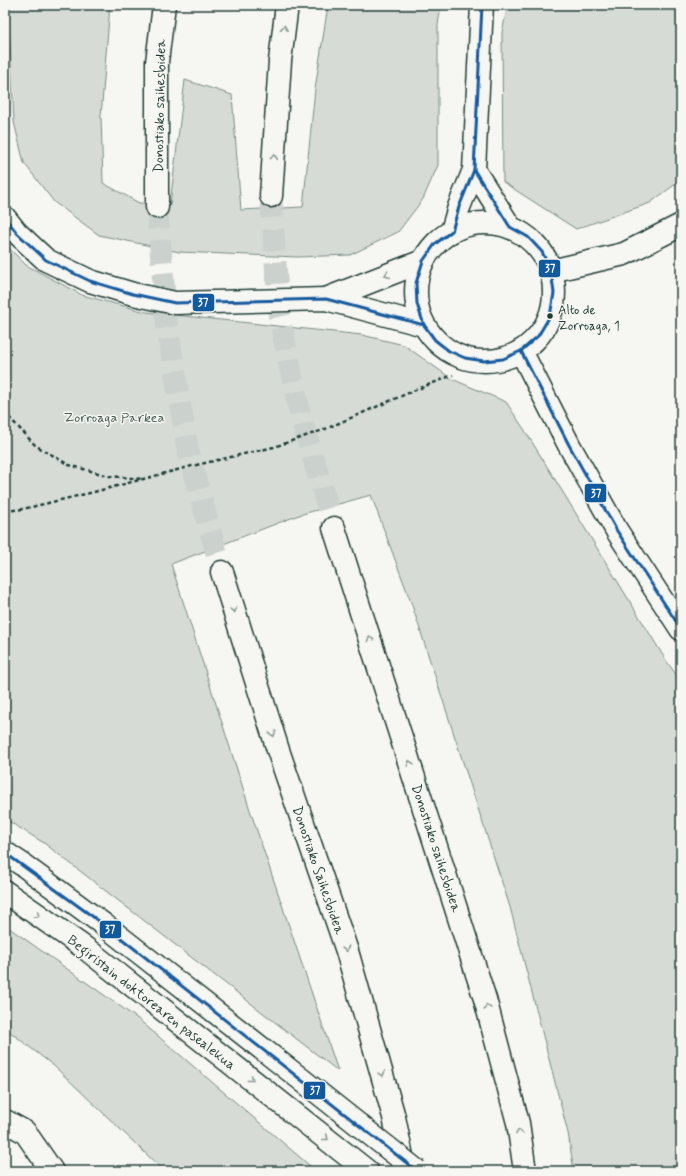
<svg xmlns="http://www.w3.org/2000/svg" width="686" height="1176" font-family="Mynerve,sans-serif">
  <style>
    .green { fill: #d6dbd6; stroke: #7a8c85 }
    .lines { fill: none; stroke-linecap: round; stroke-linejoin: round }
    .highway-tunnel { stroke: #cbd1cc; stroke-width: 22; stroke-dasharray: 22 11; stroke-linecap: butt }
    .minor-casing { stroke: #1f3d34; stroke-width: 25 }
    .major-casing { stroke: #1f3d34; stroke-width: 25 }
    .highway-casing { stroke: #1f3d34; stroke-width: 25 }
    .path { stroke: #1f3d34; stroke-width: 2.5; stroke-dasharray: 4 3; stroke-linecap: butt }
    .minor { stroke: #f6f6f2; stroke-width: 22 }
    .major { stroke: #f6f6f2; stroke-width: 22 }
    .highway { stroke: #f6f6f2; stroke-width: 22 }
    .major-bridge-casing { stroke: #1f3d34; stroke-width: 25; stroke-linecap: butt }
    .major-bridge { stroke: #f6f6f2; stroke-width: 22 }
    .bus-1-casing { stroke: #f6f6f2; stroke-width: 6 }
    .bus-1 { stroke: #125a9e; stroke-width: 3 }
    .oneway { stroke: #8a9a93 }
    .bus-dot { fill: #1f3d34; stroke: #f6f6f2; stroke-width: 1.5 }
    .labels { text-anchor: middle; stroke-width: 3; stroke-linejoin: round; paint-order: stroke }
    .bus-label { font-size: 13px; fill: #1f3d34; stroke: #f6f6f2; text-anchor: start }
    .street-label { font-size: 14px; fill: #1f3d34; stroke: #f6f6f2 }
    .park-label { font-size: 14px; fill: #445d54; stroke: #f6f6f2 }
    .line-badge { stroke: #f6f6f2; stroke-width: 1.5 }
    .badge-label { font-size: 11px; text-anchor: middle; font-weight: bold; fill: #fff }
  </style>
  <rect width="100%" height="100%" fill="#f6f6f2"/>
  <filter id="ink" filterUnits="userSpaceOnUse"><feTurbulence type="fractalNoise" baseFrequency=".025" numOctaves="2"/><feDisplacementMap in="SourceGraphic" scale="8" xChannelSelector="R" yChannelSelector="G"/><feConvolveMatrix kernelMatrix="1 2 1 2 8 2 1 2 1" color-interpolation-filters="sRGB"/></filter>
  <g filter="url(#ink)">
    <g class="green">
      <path d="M8 5H110L101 116 103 183 139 203 170 204 185 80 232 95 241 210 303 207 315 89 328 5H441L438 25V165L423 199 398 232 350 255 297 257 179 252 99 235 54 202 24 163 14 122Z"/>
      <path d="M508 5H681V180L650 203 576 229 503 182 502 32Z"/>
      <path d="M5 244 26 265 82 295 146 312 362 335 404 345 452 379 506 402 524 429 667 662 681 681V1171H574L568 1133 510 907 412 605 371 495 299 515 171 564 250 810 338 1071 44 843 5 819Z"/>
      <path d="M5 925 138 1019 316 1171H164L54 1066 5 1028Z"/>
    </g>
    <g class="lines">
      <g class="highway-tunnel">
        <path d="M271 196 279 315 300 414 334 528"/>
        <path d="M157 207 167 326 189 456 222 572"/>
      </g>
      <defs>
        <g id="minor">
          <path d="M474 170 510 227"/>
          <path d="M5 218 17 233 46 260 90 281 133 294 175 303 326 299 424 325"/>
          <circle cx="485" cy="292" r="69"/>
          <path d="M452 231 459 207 474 170 482 5"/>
          <path d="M551 271 624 254 681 225"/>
          <path d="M326 299 423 261"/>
          <path d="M521 351 569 445 617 531 681 629"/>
          <path d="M5 1121 25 1132 52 1171"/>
        </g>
        <g id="major">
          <path d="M5 853 23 865 103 924 302 1080"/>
          <path d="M5 892 85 948 367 1171"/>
        </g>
        <g id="highway">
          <path d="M271 196 280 61 287 5"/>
          <path d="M157 207V62L164 5"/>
          <path d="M334 528 485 999 518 1123 525 1171"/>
          <path d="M222 572 278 750 347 951 394 1117 405 1171"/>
        </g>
      </defs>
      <use href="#minor" class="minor-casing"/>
      <use href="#major" class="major-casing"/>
      <use href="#highway" class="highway-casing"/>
      <g class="path">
        <path d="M5 411 8 416 35 445 69 465 109 476 142 479"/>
        <path d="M5 511 23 509 98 491 192 466 274 447 323 430 413 391 453 375"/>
      </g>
      <use href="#minor" class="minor"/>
      <use href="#major" class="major"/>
      <use href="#highway" class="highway"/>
      <defs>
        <path id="major-bridge" d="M302 1080 417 1171"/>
      </defs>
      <use href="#major-bridge" class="major-bridge-casing"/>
      <use href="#major-bridge" class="major-bridge"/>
      <defs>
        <g id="bus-1">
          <path d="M474 170 510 227 528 237 542 252 551 271 554 293 550 316 538 336 521 351 503 359 484 361 465 358 449 351 435 340 424 325 417 304 416 283 423 261 435 244 452 231 459 207Z"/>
          <path d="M474 170 482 5"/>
          <path d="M5 218 17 233 46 260 90 281 133 294 175 303 326 299 424 325"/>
          <path d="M521 351 569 445 617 531 681 629"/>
          <path d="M5 853 103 924 417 1171"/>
        </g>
      </defs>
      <use href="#bus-1" class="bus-1-casing"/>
      <use href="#bus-1" class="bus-1"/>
    </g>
    <defs><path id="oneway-chevron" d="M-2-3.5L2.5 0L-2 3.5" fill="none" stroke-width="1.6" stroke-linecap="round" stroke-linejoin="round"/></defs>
    <g class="oneway">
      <use href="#oneway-chevron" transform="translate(284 28) rotate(-84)"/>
      <use href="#oneway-chevron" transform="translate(274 157) rotate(-86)"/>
      <use href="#oneway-chevron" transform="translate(387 275) rotate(158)"/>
      <use href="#oneway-chevron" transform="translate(234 610) rotate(73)"/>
      <use href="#oneway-chevron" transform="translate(370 639) rotate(-108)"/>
      <use href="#oneway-chevron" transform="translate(273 734) rotate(73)"/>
      <use href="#oneway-chevron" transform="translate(410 763) rotate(-108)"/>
      <use href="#oneway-chevron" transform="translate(37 915) rotate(35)"/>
      <use href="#oneway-chevron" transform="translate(346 949) rotate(72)"/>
      <use href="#oneway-chevron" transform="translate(487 1007) rotate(-105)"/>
      <use href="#oneway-chevron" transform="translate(382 1074) rotate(74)"/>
      <use href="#oneway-chevron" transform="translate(251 1079) rotate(38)"/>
      <use href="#oneway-chevron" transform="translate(519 1132) rotate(-99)"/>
      <use href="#oneway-chevron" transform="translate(326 1138) rotate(38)"/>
    </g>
  </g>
  <circle class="bus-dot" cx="550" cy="316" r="3.5"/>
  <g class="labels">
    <g class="bus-label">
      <text x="558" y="314">Alto de<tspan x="558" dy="16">Zorroaga, 1</tspan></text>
    </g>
    <g class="street-label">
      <text transform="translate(159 106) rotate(-89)" y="5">Donostiako saihesbidea</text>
      <text transform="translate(437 848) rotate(72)" y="5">Donostiako saihesbidea</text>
      <text transform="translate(319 870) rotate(71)" y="5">Donostiako Saihesbidea</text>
      <text transform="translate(152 1002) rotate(38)" y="5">Begiristain doktorearen pasealekua</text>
    </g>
    <g class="park-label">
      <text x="114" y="422">Zorroaga Parkea</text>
    </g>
  </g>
  <g class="line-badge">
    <rect x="538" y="259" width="23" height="19" rx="4" fill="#125a9e"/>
    <rect x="192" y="293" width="23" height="19" rx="4" fill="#125a9e"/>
    <rect x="584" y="483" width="23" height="20" rx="4" fill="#125a9e"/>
    <rect x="99" y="920" width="23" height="19" rx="4" fill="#125a9e"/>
    <rect x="303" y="1081" width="23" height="19" rx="4" fill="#125a9e"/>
  </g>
  <g class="badge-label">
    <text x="550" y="272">37</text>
    <text x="203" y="306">37</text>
    <text x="596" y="497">37</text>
    <text x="110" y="933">37</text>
    <text x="315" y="1094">37</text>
  </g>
  <rect width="686" height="1176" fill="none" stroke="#f6f6f2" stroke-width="20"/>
  <rect x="10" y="10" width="666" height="1156" fill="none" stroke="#1f3d34" stroke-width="1.5" filter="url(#ink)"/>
</svg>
